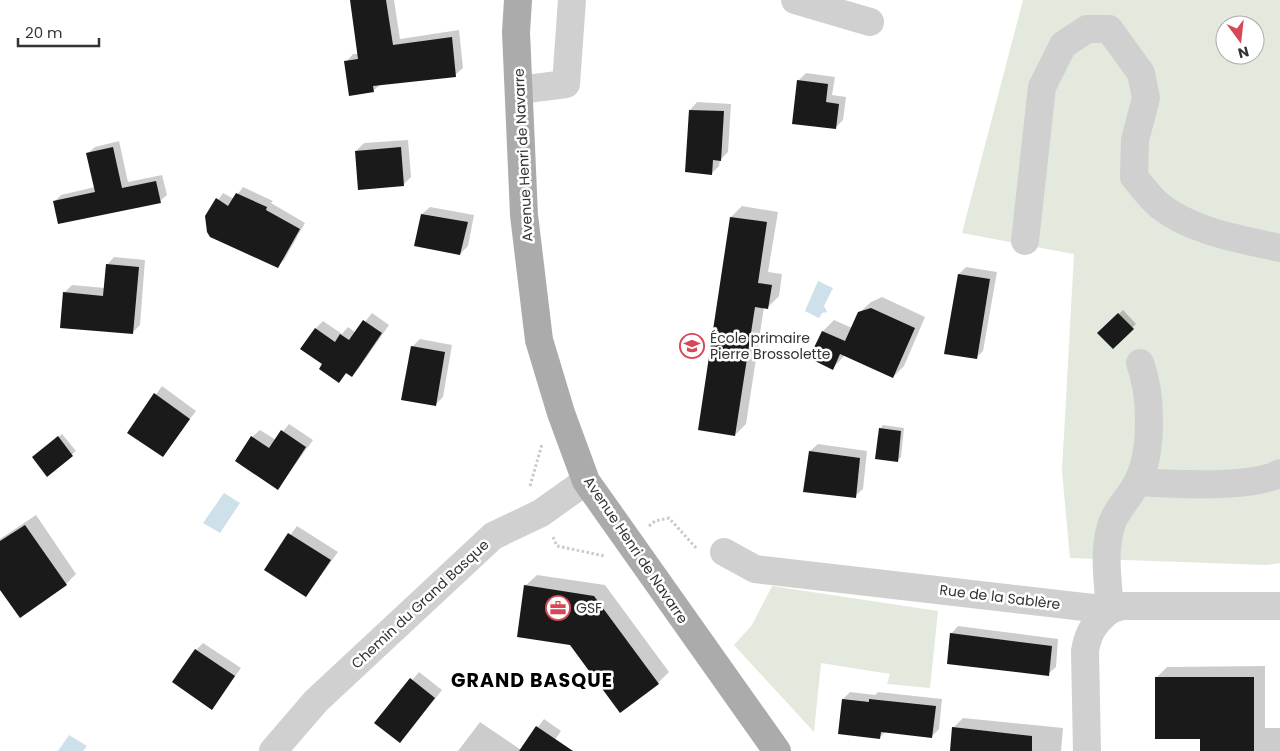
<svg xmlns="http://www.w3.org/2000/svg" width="1280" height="751" font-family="Poppins,sans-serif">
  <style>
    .green { fill: #e3e9dd; fill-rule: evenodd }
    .water { fill: #cee0e9 }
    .shadow { fill: #0003 }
    .building { fill: #1a1a1a }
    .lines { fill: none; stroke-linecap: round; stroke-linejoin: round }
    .path { stroke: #cacaca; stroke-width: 3; stroke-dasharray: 2.5 2.5; stroke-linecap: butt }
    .minor { stroke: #d0d0d0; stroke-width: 28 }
    .major { stroke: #ababab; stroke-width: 28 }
    .labels { text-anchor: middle; stroke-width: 5; stroke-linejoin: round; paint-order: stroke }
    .street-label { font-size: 14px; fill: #333; stroke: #fff }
    .poi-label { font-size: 14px; fill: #333; stroke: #fff; text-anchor: start }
    .district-label { font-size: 19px; font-weight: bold; letter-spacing: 1px; fill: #000; stroke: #fff }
  </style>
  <rect width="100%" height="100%" fill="#fff"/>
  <g class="green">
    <path d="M1023 0H1280V563L1266 565 1070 558 1062 471 1074 254 962 233ZM1225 25H1255V55H1225Z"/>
    <path d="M772 586 938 611 930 688 887 684 890 674 821 663 814 732 734 645 752 625Z"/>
  </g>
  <g class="water">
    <path d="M818 281 833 288 824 306 827 312 822 313 819 318 805 311Z"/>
    <path d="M224 493 240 503 220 533 203 523Z"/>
    <path d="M69 735 87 746 83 751H58Z"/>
  </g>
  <g class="shadow">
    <path d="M351 0H394L400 39 459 30 463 68 455 75 381 84 373 91 346 62 353 54H358Z"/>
    <path d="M806 73 835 77 832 95 846 97 843 120 835 128 798 81Z"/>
    <path d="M697 102 731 104 728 152 720 160 719 166 712 173 690 110Z"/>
    <path d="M408 140 411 177 403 185 356 151 364 143Z"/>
    <path d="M119 141 128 182 162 175 167 195 160 201H55L61 195 95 187 88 153 95 147Z"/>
    <path d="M243 187 273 201 271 203 305 223 284 260 277 266 207 216 223 193 234 199Z"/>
    <path d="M742 206 778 212 768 272 782 274 779 296 768 307H764L746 424 735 435 731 217Z"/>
    <path d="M430 207 474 215 468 246 460 254 422 214Z"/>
    <path d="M114 257 145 260 140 325 132 333 64 293 72 285 105 288 107 265Z"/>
    <path d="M966 267 997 272 983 351 976 358 945 353 959 274Z"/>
    <path d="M882 297 925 317 904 366 893 377 845 355 833 368 811 357 823 331 834 320 852 328 859 313 871 302Z"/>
    <path d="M1123 310 1136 324 1113 347 1099 333Z"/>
    <path d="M372 313 389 325 359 368 352 375 347 372 339 381 324 364 316 328 323 321 342 334 348 327 356 333Z"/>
    <path d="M420 339 452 345 443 397 435 405 412 347Z"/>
    <path d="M162 386 196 411 162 456 129 433Z"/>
    <path d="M289 424 313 440 278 488 252 437 260 430 276 440Z"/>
    <path d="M883 425 904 428 901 457 898 460 880 429Z"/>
    <path d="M62 434 76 451 48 475 37 454Z"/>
    <path d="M818 444 867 451 863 489 855 496 810 451Z"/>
    <path d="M36 515 76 574 66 584 20 616 0 588V539Z"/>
    <path d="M297 526 338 552 306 596 265 570Z"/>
    <path d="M537 575 605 585 669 672 658 683 525 586Z"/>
    <path d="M958 626 1058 639 1056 667 1048 674 951 634Z"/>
    <path d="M203 643 241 668 212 708 196 650Z"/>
    <path d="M1265 666V728H1280V751H1201V738L1156 678 1167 667Z"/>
    <path d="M419 672 442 690 407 734 376 723Z"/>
    <path d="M850 692 875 695 878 692 942 699 939 729 932 736 886 731 879 738 843 699Z"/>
    <path d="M963 718 1063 728 1061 751H961L953 728Z"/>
    <path d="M544 719 561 731 547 751H458L480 722 521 750Z"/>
  </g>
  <g class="building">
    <path d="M350 0H386L393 45 452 37 456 77 373 86 374 92 349 96 344 61 358 59Z"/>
    <path d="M797 80 828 84 826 102 839 104 836 129 792 124Z"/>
    <path d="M689 110 724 111 721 161 713 160 712 175 685 172Z"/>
    <path d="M113 147 122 188 156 181 161 203 58 224 53 201 95 192 86 153Z"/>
    <path d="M401 147 404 186 358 190 355 151Z"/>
    <path d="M236 193 267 207 266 210 300 229 278 268 210 237 207 232 205 216 216 198 228 206Z"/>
    <path d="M421 214 468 222 460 255 414 246Z"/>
    <path d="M730 217 767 222 758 283 772 285 768 309 755 307 735 436 698 430Z"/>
    <path d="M106 264 139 267 133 334 60 328 63 292 103 296Z"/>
    <path d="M958 274 990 279 977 359 944 354Z"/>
    <path d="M871 308 915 328 893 378 840 354 833 370 809 358 822 331 845 341 858 312Z"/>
    <path d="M1118 313 1134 329 1113 349 1097 333Z"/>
    <path d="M363 320 382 333 352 377 346 373 339 383 319 369 322 364 300 349 315 328 335 342 340 334 349 340Z"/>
    <path d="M411 346 445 352 436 406 401 400Z"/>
    <path d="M154 393 190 419 163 457 127 433Z"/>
    <path d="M879 428 901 431 898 462 875 459Z"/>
    <path d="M281 430 306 447 278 490 235 461 251 436 269 448Z"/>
    <path d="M58 436 73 456 47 477 32 457Z"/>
    <path d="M809 451 860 458 856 498 803 492Z"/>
    <path d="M25 525 67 585 20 618 0 590V541Z"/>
    <path d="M288 533 331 560 306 597 264 570Z"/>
    <path d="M524 585 594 596 659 684 620 713 570 645 517 637Z"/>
    <path d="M950 633 1052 646 1049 676 947 664Z"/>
    <path d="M195 649 235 676 212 710 172 682Z"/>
    <path d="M1155 677H1254V751H1200V739H1155Z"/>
    <path d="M410 678 435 698 400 743 374 723Z"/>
    <path d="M842 699 869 702V699L936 706 932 738 881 732 880 739 838 734Z"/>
    <path d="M536 726 573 751H519Z"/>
    <path d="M952 727 1032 736V751H950Z"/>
  </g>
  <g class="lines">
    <g class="path">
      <path d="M530 486 542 444"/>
      <path d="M649 526 655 521 669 518 697 549"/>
      <path d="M553 537 557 546 605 556"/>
    </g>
    <g class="minor">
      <path d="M795 0 870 22"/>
      <path d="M519 90 566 84 572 0"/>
      <path d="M1025 241 1042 87 1063 45 1087 29H1109L1141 73 1146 98 1135 140 1134 177C1142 186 1150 198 1160 206 1193 232 1240 239 1280 248"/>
      <path d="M1138 482C1171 484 1253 489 1280 473"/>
      <path d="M724 552 755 569 1110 610 1122 606H1280"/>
      <path d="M273 751 316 701 493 536 541 513 586 481"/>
      <path d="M1087 751 1085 651C1088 632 1095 622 1110 610 1108 582 1103 553 1111 526 1115 511 1130 497 1137 483 1153 453 1152 395 1140 363"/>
    </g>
    <path class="major" d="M518 0 516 32 524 215 539 340 561 413 586 481 777 751"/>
  </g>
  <defs>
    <symbol id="school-ring" viewBox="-11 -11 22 22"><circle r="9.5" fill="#fff" stroke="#d74756" stroke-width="1.5"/><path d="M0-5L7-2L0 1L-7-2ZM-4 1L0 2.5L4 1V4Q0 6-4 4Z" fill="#d74756"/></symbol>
    <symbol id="office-ring" viewBox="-11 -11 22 22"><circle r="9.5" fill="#fff" stroke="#d74756" stroke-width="1.5"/><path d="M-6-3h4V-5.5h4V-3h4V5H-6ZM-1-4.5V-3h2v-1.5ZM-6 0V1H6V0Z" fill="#d74756"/></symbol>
  </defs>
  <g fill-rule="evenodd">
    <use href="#school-ring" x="678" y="332" width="28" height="28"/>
    <use href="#office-ring" x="544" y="594" width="28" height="28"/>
  </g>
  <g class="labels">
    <g class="street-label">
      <text transform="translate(523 155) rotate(-93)" y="5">Avenue Henri de Navarre</text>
      <text transform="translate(636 550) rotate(56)" y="5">Avenue Henri de Navarre</text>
      <text transform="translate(1000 597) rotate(7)" y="5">Rue de la Sablère</text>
      <text transform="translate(420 604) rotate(-43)" y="5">Chemin du Grand Basque</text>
    </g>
    <g class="poi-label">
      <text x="710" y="343">École primaire<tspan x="710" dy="16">Pierre Brossolette</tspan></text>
      <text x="576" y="613">GSF</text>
    </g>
    <g class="district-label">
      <text x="532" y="687">GRAND BASQUE</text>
    </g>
  </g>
  <g transform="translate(1240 40) rotate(165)"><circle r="24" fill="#ffffff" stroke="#adadad"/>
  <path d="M0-4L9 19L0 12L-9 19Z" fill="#d74756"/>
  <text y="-8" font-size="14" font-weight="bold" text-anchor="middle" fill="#333333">N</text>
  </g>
  <path d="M18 38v8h81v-8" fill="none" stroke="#333333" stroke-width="2.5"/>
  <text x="25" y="38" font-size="15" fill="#333333" stroke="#ffffff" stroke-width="4" paint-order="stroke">20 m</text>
</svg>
